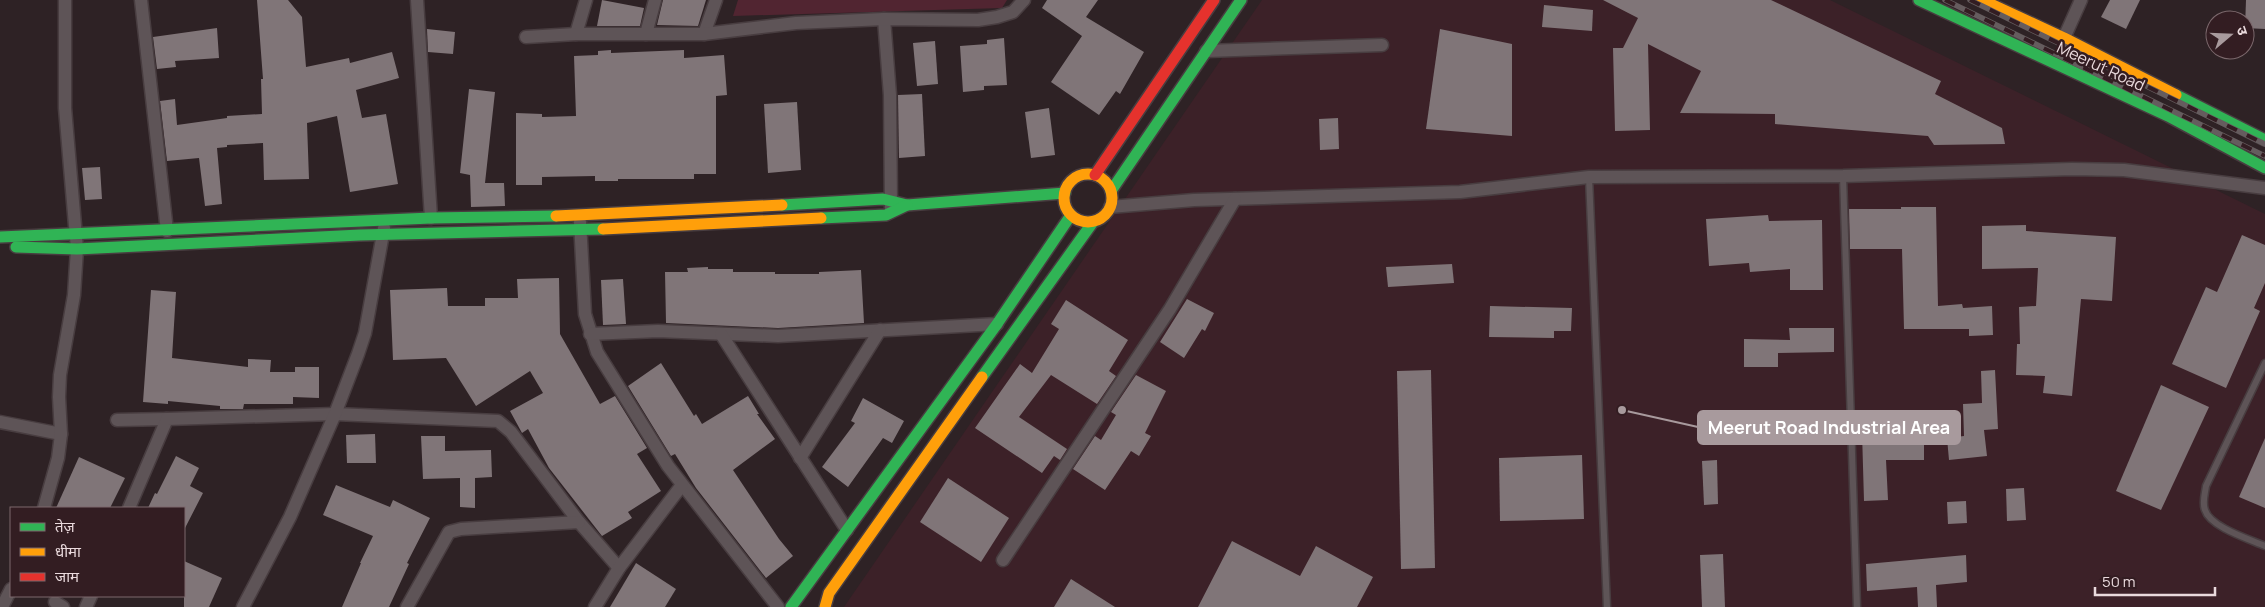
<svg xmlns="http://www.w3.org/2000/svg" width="2265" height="607" font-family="Manrope,'Noto Sans Devanagari',sans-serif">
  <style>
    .built { fill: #3c2128 }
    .green { fill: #512531 }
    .building { fill: #807578 }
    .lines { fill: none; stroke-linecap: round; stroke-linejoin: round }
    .lane-casing { stroke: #483d40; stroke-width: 9 }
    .street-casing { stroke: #483d40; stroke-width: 15 }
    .fast-casing { stroke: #483d40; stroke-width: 14 }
    .slow-casing { stroke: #483d40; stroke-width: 14 }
    .jam-casing { stroke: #483d40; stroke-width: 14 }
    .lane { stroke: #5e5457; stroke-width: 6 }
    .street { stroke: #5e5457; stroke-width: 12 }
    .fast { stroke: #30b455; stroke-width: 11 }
    .slow { stroke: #ff9f0a; stroke-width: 11 }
    .jam { stroke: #e5322d; stroke-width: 11 }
    .rail-casing { stroke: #655c5e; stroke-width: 5.5 }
    .rail { stroke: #331d22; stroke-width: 4; stroke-dasharray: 11; stroke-linecap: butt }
    .labels { text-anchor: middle; stroke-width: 5; stroke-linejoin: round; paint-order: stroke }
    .street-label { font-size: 16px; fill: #eadadd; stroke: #331d22 }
    .leader { fill: none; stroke: #a89a9d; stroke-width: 2 }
    .callout-dot { fill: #a89a9d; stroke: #331d22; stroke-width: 2 }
    .callout { fill: #a89a9d; stroke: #a89a9d; stroke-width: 2 }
    .callout-label { font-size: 18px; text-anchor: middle; font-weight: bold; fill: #fff }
  </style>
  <rect width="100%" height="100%" fill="#2e2225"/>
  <path class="built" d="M1262 0H1830L2265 214V607H844Z"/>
  <path class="green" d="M738 0H1007L1002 8 733 16Z"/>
  <g class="building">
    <path d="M257 0H288L302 17 306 67 349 58 350 63 392 52 399 78 356 90 362 118 386 114 398 184 350 192 337 116 307 123 309 179 264 180 263 143 227 145V147L217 148 222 204 205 206 199 158 167 161 160 101 175 99 177 125 227 118V116L262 114 261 79H263Z"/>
    <path d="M602 0 644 8 640 26H597Z"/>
    <path d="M663 0H706L698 26 657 25Z"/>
    <path d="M1047 0H1098L1086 17 1144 52 1120 94 1116 91 1099 115 1051 82 1082 36 1042 8Z"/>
    <path d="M1603 0H1771L1941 81 1935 94 2002 128 2005 144 1934 145 1928 136 1775 124V114L1680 113 1701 71 1648 44 1650 130 1615 131 1613 48H1623L1638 18Z"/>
    <path d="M2110 0H2140L2126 29 2101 17Z"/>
    <path d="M2246 0H2265V29L2245 28Z"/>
    <path d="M1544 5 1593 10 1592 31 1542 27Z"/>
    <path d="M217 28 219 58 175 61 176 67 157 69 153 37Z"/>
    <path d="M427 29 455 32 453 54 428 52Z"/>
    <path d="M1440 29 1512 44V136L1426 129Z"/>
    <path d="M1004 38 1007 85 984 86V90L963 92 960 46 987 44V40Z"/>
    <path d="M935 41 938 84 917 86 913 43Z"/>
    <path d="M611 50V53L684 50V58L724 55 727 95 716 96V174H694V179H618V181H595V176L542 177V185H516V113L542 114V117L576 116 574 56 598 55V51Z"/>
    <path d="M469 89 495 92 485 183H504L505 206 471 207 470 175 460 173Z"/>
    <path d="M922 94 925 156 899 158 898 95Z"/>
    <path d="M797 102 801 170 768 173 764 104Z"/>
    <path d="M1049 108 1055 155 1031 158 1025 112Z"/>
    <path d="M1338 118 1339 149 1320 150 1319 119Z"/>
    <path d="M100 167 102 199 85 200 82 168Z"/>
    <path d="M1901 207H1936L1938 306 1962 304 1963 308 1992 306 1993 335 1969 336V329H1904L1902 249H1850L1849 209H1901Z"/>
    <path d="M1768 215 1769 221 1822 220 1823 290H1790V269L1750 272 1749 263 1709 266 1706 219Z"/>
    <path d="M2026 225V231L2116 237 2112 301 2081 299 2072 396 2043 393 2045 376 2016 375 2017 344H2020L2019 307 2036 306 2038 268 1982 269V226Z"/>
    <path d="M2242 235 2265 245V283L2254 308 2260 311 2226 388 2172 364 2206 287 2217 292Z"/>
    <path d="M1452 264 1454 283 1388 287 1386 267Z"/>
    <path d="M708 267V269H733V272H775V274H819V272L861 270 864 323 778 328 666 323 665 272H688L687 268Z"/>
    <path d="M559 278 560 334 600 404 615 396 647 448 637 454 661 491 628 512 632 518 602 536 549 468 528 429 522 433 510 411 543 393 530 371 476 406 446 358 393 360 390 290 447 288 448 306H485V298H518L517 279Z"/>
    <path d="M623 279 626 324 603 325 601 280Z"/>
    <path d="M151 290 176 292 172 358 248 367V359L271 360 270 372H295V367H319V398L293 397V404H244L243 409H220V406L168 401V404L143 402Z"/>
    <path d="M1187 299 1214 313 1205 331 1202 329 1184 358 1160 342Z"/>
    <path d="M1066 300 1128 340 1109 371 1116 376 1097 404 1051 375 1019 417 1067 449 1060 460 1054 456 1042 473 975 428 1020 364 1032 373 1059 329 1051 324Z"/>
    <path d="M1490 306 1572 308 1571 331H1554V338L1489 337Z"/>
    <path d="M1789 328H1834V352L1778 353V367H1744V339L1790 340Z"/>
    <path d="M661 363 694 416 696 414 702 424 748 396 759 414H757L775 439 733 470 779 539 793 556 766 578 696 488 675 454 671 456 628 386Z"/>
    <path d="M1431 370 1435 568 1401 569 1397 371Z"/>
    <path d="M1995 370 1998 429 1984 430 1987 456 1949 460 1947 438 1964 436 1963 404 1982 403 1981 371Z"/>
    <path d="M1136 375 1166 391 1145 433 1151 436 1139 456 1131 451 1105 490 1073 469 1095 436 1101 440 1116 415 1111 412Z"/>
    <path d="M2161 385 2209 407 2161 510 2116 491Z"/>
    <path d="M863 398 904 421 892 443 883 438 848 487 822 467 855 423 851 421Z"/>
    <path d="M1924 431V460H1886L1888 500 1864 501 1862 432Z"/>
    <path d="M375 434 376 463H347L346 435Z"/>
    <path d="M421 436H445V451L491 450 492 477 475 478V508L460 507V478L423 479Z"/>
    <path d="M2265 438V508L2239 497Z"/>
    <path d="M1582 455 1584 519 1500 521 1499 458Z"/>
    <path d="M176 456 199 468 190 486 203 493 184 530V508H148L155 493 157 494Z"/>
    <path d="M79 457 125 478 110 508H56Z"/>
    <path d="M1717 460 1718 504 1704 505 1702 461Z"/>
    <path d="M948 478 1009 518 981 562 920 522Z"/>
    <path d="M336 485 390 507 393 500 430 518 407 563 409 564 389 607H342L361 563H360L373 536 323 515Z"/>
    <path d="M2024 488 2026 520 2007 521 2006 489Z"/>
    <path d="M1966 501 1967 523 1948 524 1947 502Z"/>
    <path d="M1232 541 1300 576 1316 546 1373 577 1357 607H1198Z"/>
    <path d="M1723 554 1725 607H1702L1700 555Z"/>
    <path d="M1966 555 1967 582 1936 585 1937 607H1918L1917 587 1867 591 1866 564Z"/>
    <path d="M184 561 222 578 209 607H184Z"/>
    <path d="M636 563 676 589 665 607H610Z"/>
    <path d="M1071 579 1115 607H1054Z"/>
  </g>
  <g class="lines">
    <defs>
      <g id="lane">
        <path d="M1843 176 1857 607"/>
        <path d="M1589 177 1607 607"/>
        <path d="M2265 363 2206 486C2205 494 2202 502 2205 510 2210 527 2249 539 2265 546"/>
      </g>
      <g id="street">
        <path d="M141 0 167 231"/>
        <path d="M417 0 431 218"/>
        <path d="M884 19 890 95 891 209"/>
        <path d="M576 34 586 0"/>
        <path d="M646 34 655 0"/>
        <path d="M704 34 716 0"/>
        <path d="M526 37 576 34H704L796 23 884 19 978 20 997 17 1013 12 1024 0"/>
        <path d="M2064 38 2081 0"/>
        <path d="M1206 51 1382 45"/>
        <path d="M1110 207 1194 200 1460 192 1589 177 1843 176 2072 169 2124 170 2265 188"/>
        <path d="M580 222 585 314 597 352 668 466 778 607"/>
        <path d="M590 334 658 331 778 336 997 324"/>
        <path d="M721 334 847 530"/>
        <path d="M117 420 167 419"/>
        <path d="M0 422 61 434"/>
        <path d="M800 458 880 330"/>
        <path d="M44 508 58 458 61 434 59 397 60 375 74 295 77 249 65 108V0"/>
        <path d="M129 508 167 419 335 414 498 421 511 432 579 522 619 568"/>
        <path d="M1003 560 1170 309 1235 199"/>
        <path d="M55 602 63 607"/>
        <path d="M2 607 11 589"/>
        <path d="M86 607 91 596"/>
        <path d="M243 607 290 517 335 414 358 354 365 333 384 228"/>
        <path d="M407 607 449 532 461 529 579 522"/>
        <path d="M595 607 619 568 682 485"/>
      </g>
      <g id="fast">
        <path d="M1919 0 2168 116 2265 168"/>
        <path d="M2176 95 2265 140"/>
        <path d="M1111 191 1241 0"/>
        <path d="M782 205 883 199 907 205 1065 193"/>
        <path d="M821 218 886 215 907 205"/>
        <path d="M0 237 431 218 556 216"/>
        <path d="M16 247 77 249 360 235 603 229"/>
        <path d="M982 377 1093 222"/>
        <path d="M791 607 997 324 1071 215"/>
      </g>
      <g id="slow">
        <path d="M1982 0 2064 38 2176 95"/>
        <circle cx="1088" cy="198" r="24"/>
        <path d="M556 216 782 205"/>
        <path d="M603 229 821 218"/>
        <path d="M825 607 829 593 982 377"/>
      </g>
      <path id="jam" d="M1095 175 1214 0"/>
    </defs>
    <use href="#lane" class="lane-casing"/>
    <use href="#street" class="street-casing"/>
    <use href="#fast" class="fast-casing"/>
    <use href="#slow" class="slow-casing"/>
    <use href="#jam" class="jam-casing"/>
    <use href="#lane" class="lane"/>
    <use href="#street" class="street"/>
    <use href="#fast" class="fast"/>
    <use href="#slow" class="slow"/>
    <use href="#jam" class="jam"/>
    <defs>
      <g id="rail">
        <path d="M1945 0 2265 156"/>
        <path d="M1970 0 2265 144"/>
      </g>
    </defs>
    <use href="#rail" class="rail-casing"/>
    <use href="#rail" class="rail"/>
  </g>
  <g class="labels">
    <g class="street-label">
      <text transform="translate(2101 66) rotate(25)" y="6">Meerut Road</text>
    </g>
  </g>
  <path class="leader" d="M1622 410L1698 427"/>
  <circle class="callout-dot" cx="1622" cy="410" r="5"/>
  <rect class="callout" x="1698" y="411" width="262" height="33" rx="5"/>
  <g class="callout-label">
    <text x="1829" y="434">Meerut Road Industrial Area</text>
  </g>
  <rect x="10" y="507" width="175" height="90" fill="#331d22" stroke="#7c696d"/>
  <rect x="20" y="523" width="25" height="8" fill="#30b455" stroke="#7c696d"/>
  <text x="55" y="532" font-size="15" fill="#eadadd">तेज़</text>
  <rect x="20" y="548" width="25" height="8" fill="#ff9f0a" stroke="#7c696d"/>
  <text x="55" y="557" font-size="15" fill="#eadadd">धीमा</text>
  <rect x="20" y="573" width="25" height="8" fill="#e5322d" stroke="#7c696d"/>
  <text x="55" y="582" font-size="15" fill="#eadadd">जाम</text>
  <g transform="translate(2230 35) rotate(71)"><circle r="24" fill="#331d22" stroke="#7c696d"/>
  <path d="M0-4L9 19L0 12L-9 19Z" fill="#a89a9d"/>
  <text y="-8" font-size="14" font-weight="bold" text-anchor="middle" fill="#eadadd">उ</text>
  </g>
  <path d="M2095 587v8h120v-8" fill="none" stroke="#eadadd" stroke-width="2.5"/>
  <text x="2102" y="587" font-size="15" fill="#eadadd" stroke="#331d22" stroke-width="4" paint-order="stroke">50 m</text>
</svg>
